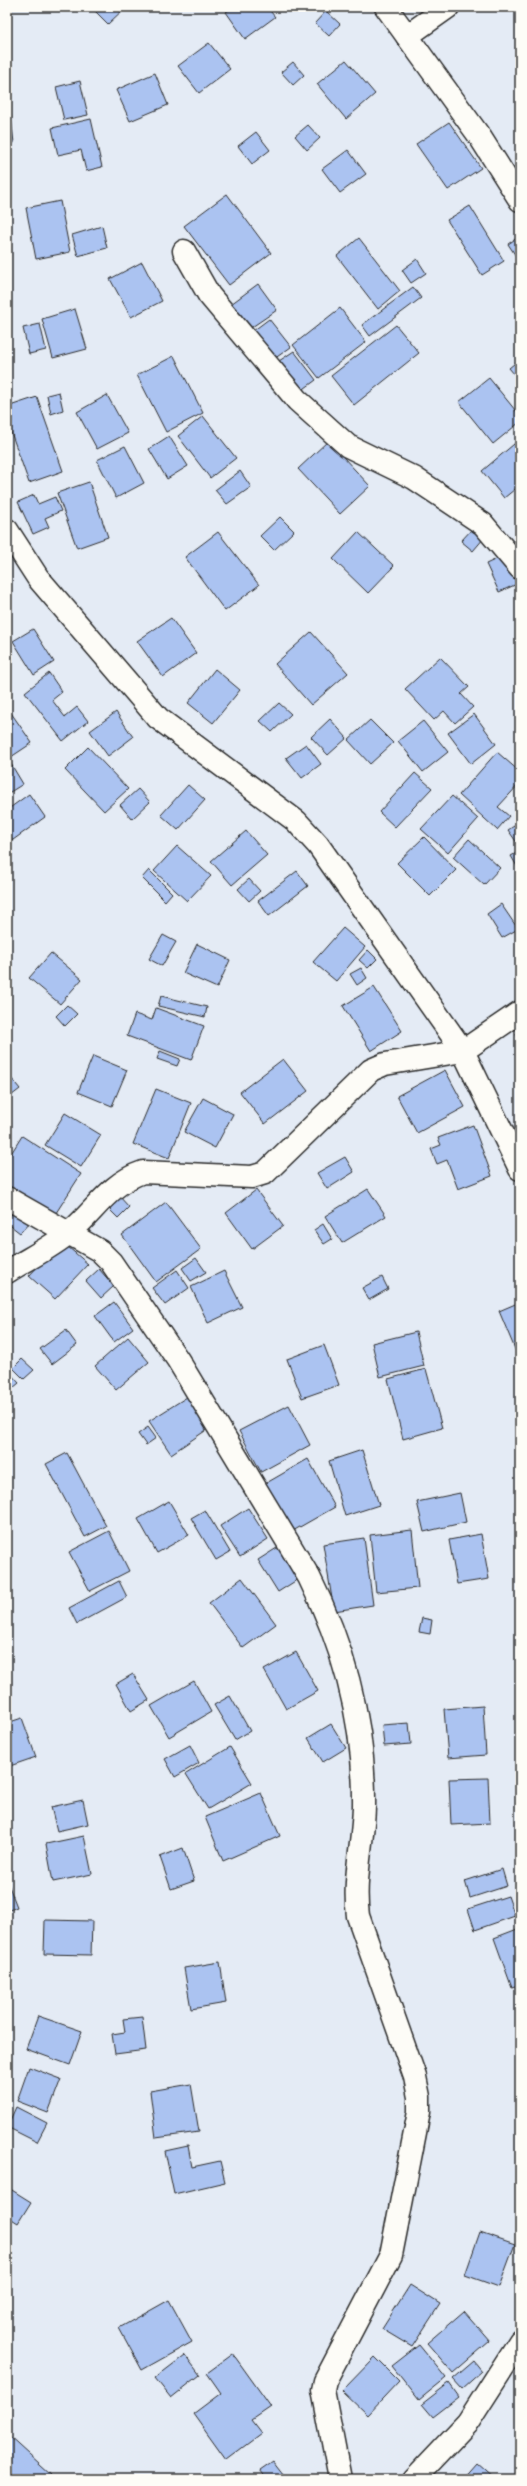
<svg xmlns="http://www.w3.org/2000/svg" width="527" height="2486" font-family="Pangolin,sans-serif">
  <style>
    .building { fill: #abc3f1; stroke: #2b2b2b }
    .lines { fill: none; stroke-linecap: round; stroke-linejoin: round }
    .street-casing { stroke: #2b2b2b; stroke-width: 25 }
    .street { stroke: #fdfcf7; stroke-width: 22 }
  </style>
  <rect width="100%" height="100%" fill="#e4ebf5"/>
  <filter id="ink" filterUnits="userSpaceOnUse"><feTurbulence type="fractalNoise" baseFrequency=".025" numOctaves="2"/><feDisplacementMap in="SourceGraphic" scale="8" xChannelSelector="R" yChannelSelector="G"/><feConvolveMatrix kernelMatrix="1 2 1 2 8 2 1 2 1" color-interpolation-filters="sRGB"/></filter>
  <g filter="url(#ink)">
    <g class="building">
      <path d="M91 7H126L108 24Z"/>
      <path d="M233 7H267L275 17 245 39 226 12Z"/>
      <path d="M326 11 340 24 329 36 315 23Z"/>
      <path d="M209 43 230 69 199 93 178 66Z"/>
      <path d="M7 48 12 89 7 90Z"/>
      <path d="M346 60 375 94 346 119 317 84Z"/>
      <path d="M293 62 304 75 293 85 281 72Z"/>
      <path d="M155 73 168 105 130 121 116 90Z"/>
      <path d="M80 81 88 115 64 120 56 87Z"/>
      <path d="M7 100H9L14 143 7 144Z"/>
      <path d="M91 119 102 167 86 171 81 150 58 155 52 128Z"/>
      <path d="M449 122 481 168 448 190 416 144Z"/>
      <path d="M308 125 320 138 307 150 295 136Z"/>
      <path d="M256 132 270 150 252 164 238 146Z"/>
      <path d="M348 150 366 174 340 193 322 169Z"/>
      <path d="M227 194 271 253 229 285 184 226Z"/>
      <path d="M60 201 70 252 36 259 26 208Z"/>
      <path d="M470 206 504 261 482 275 447 220Z"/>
      <path d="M102 226 107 248 78 256 72 235Z"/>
      <path d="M520 236V262L508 244Z"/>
      <path d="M359 238 400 291 378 309 337 256Z"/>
      <path d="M417 259 426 273 411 283 402 270Z"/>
      <path d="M142 262 162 301 131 317 110 279Z"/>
      <path d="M258 284 277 310 249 329 231 304Z"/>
      <path d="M413 287 421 298 370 336 362 325Z"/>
      <path d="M340 308 366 342 319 378 293 345Z"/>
      <path d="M75 309 87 349 53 358 42 319Z"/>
      <path d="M269 319 291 347 274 359 253 331Z"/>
      <path d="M40 324 46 350 29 354 23 328Z"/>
      <path d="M396 325 419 353 354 405 331 376Z"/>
      <path d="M294 351 316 380 301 391 279 361Z"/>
      <path d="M174 356 203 413 166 432 137 375Z"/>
      <path d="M520 359V381L509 368Z"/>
      <path d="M489 378 520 416V422L493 444 459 402Z"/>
      <path d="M59 392 63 410 51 414 47 395Z"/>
      <path d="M107 395 128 433 97 449 77 412Z"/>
      <path d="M37 397 63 471 29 483 7 421V407Z"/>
      <path d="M203 416 236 458 210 478 178 436Z"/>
      <path d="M169 436 188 466 167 479 149 449Z"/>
      <path d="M520 439V485L504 498 482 471Z"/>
      <path d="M328 441 370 486 340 514 298 469Z"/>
      <path d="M125 446 144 483 116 498 97 460Z"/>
      <path d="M240 471 251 487 227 504 215 490Z"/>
      <path d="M89 482 108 537 77 548 57 493Z"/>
      <path d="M34 495 38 504 55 497 61 511 45 518 49 527 33 534 18 502Z"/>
      <path d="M280 517 294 531 274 550 260 536Z"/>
      <path d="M473 528 484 538 473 551 461 541Z"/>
      <path d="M218 532 259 585 225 611 185 557Z"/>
      <path d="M358 532 394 566 368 593 333 559Z"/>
      <path d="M503 556 517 584 499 592 486 564Z"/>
      <path d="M171 618 196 653 163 677 137 641Z"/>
      <path d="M33 629 54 662 34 675 13 641Z"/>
      <path d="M311 632 348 673 311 705 275 664Z"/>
      <path d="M440 657 469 687 461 694 473 707 455 723 444 711 434 720 405 689Z"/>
      <path d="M215 669 240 690 213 723 188 703Z"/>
      <path d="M49 673 62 692 52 700 65 717 77 707 88 721 63 741 25 692Z"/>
      <path d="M279 703 291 714 272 732 260 721Z"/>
      <path d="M9 710 32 743 11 757 7 752V711Z"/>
      <path d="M116 712 133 737 108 756 90 731Z"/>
      <path d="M474 714 496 744 471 764 448 733Z"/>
      <path d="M330 719 347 738 328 755 311 737Z"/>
      <path d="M370 720 393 743 370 764 348 740Z"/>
      <path d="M423 721 448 752 423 772 398 741Z"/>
      <path d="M306 744 321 764 302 778 286 758Z"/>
      <path d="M88 747 128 789 104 811 65 770Z"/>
      <path d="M497 752 520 772V783L498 807 509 816 497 830 459 795Z"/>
      <path d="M8 759 23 784 7 794V759Z"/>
      <path d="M415 773 432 788 395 827 379 812Z"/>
      <path d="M188 785 205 800 178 830 161 815Z"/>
      <path d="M138 789 150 802 132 819 120 805Z"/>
      <path d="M29 794 45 817 13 840 7 832V810Z"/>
      <path d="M452 796 478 819 448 853 421 829Z"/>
      <path d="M520 822V847L508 830Z"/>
      <path d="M246 831 267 855 232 885 211 861Z"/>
      <path d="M424 837 456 870 430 896 397 863Z"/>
      <path d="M469 839 500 868 484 885 453 857Z"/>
      <path d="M177 846 211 876 187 901 154 871Z"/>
      <path d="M520 851V867L518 868 511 856Z"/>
      <path d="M149 870 172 893 165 901 142 878Z"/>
      <path d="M297 871 308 886 269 916 258 901Z"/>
      <path d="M249 879 260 891 249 901 238 889Z"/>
      <path d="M501 904 518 929 502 938 487 914Z"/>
      <path d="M343 928 365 947 336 981 313 962Z"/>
      <path d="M163 935 176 942 162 966 149 959Z"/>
      <path d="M197 944 230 960 217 988 183 973Z"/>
      <path d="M368 950 377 959 368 968 359 960Z"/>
      <path d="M51 953 82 979 60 1004 29 978Z"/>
      <path d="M361 968 367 978 357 985 350 974Z"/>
      <path d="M374 987 402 1031 371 1051 343 1006Z"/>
      <path d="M161 996 207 1007 205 1017 158 1006Z"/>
      <path d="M67 1005 77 1014 65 1026 56 1016Z"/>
      <path d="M156 1008 204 1026 191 1060 127 1036 135 1014 152 1020Z"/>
      <path d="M520 1033V1043L516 1034Z"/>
      <path d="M160 1051 180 1059 177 1066 157 1059Z"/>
      <path d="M93 1056 127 1070 112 1106 78 1092Z"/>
      <path d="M283 1059 308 1091 265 1124 240 1092Z"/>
      <path d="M445 1070 465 1107 417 1133 397 1096Z"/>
      <path d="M7 1073 20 1089 7 1099Z"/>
      <path d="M156 1089 191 1103 169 1158 133 1144Z"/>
      <path d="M203 1098 233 1114 215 1148 184 1132Z"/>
      <path d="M65 1113 101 1135 81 1167 45 1145Z"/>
      <path d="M473 1125 492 1176 458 1189 447 1160 437 1164 431 1149 441 1145 438 1138Z"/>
      <path d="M22 1136 81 1174 54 1216 7 1187V1160Z"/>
      <path d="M345 1157 354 1172 327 1189 317 1173Z"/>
      <path d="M368 1189 386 1216 342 1243 325 1216Z"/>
      <path d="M256 1190 283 1226 252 1249 226 1213Z"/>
      <path d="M119 1196 129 1207 118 1218 107 1207Z"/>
      <path d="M166 1202 201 1249 156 1282 122 1235Z"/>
      <path d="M17 1207 32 1220 20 1233 7 1223V1219Z"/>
      <path d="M323 1224 332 1239 324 1244 314 1230Z"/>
      <path d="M61 1241 88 1264 55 1299 29 1276Z"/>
      <path d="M196 1258 206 1272 191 1281 182 1268Z"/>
      <path d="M99 1269 114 1286 101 1298 86 1281Z"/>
      <path d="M177 1270 189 1288 165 1305 152 1288Z"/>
      <path d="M224 1271 242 1307 208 1323 191 1287Z"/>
      <path d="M382 1277 388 1289 369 1300 362 1288Z"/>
      <path d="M114 1302 133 1328 114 1342 95 1316Z"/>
      <path d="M520 1302V1361L499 1311Z"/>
      <path d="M66 1330 77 1345 52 1364 40 1349Z"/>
      <path d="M416 1332 424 1366 380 1377 372 1343Z"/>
      <path d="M128 1337 149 1362 116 1390 95 1366Z"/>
      <path d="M324 1345 339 1385 302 1398 287 1359Z"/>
      <path d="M22 1359 34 1370 24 1379 13 1368Z"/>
      <path d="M426 1369 442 1428 403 1439 388 1379Z"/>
      <path d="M7 1370 19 1383 7 1393Z"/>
      <path d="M187 1397 208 1429 171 1454 149 1421Z"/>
      <path d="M289 1405 310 1445 261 1472 239 1431Z"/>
      <path d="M148 1427 156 1438 146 1445 138 1434Z"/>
      <path d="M362 1450 379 1505 345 1516 329 1461Z"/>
      <path d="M67 1453 106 1526 85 1537 46 1464Z"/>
      <path d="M308 1459 335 1507 291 1532 263 1485Z"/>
      <path d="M460 1493 466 1522 424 1532 417 1502Z"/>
      <path d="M169 1501 189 1535 157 1553 138 1519Z"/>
      <path d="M248 1508 268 1539 240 1557 220 1526Z"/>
      <path d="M205 1510 230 1552 216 1560 191 1518Z"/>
      <path d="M412 1530 418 1588 376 1592 370 1535Z"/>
      <path d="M109 1531 129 1571 90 1591 69 1552Z"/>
      <path d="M481 1534 489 1579 457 1584 449 1540Z"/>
      <path d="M364 1538 373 1605 334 1611 323 1544Z"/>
      <path d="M280 1546 300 1578 278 1592 258 1560Z"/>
      <path d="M242 1578 276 1624 243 1648 209 1603Z"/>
      <path d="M119 1581 127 1597 77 1624 69 1608Z"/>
      <path d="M422 1618 432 1620 430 1634 419 1632Z"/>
      <path d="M296 1652 318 1691 286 1709 264 1670Z"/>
      <path d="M133 1674 149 1700 131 1711 116 1684Z"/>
      <path d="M194 1681 211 1712 169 1737 151 1706Z"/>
      <path d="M230 1696 250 1731 235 1740 214 1705Z"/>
      <path d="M483 1706 486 1755 448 1758 444 1709Z"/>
      <path d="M22 1718 36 1757 7 1767V1723Z"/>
      <path d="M409 1723 411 1744 384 1746 382 1725Z"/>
      <path d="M331 1724 346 1748 323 1762 308 1738Z"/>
      <path d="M190 1745 199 1763 175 1777 165 1759Z"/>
      <path d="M230 1747 252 1783 208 1809 186 1774Z"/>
      <path d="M488 1778 490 1823 451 1825 449 1779Z"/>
      <path d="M261 1793 280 1836 223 1861 205 1817Z"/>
      <path d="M83 1800 88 1824 57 1831 51 1807Z"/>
      <path d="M84 1836 92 1874 53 1882 46 1844Z"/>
      <path d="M183 1848 194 1881 171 1889 160 1857Z"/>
      <path d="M502 1869 507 1886 470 1898 465 1881Z"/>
      <path d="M7 1881 17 1907 7 1911Z"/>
      <path d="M508 1896 515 1916 475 1930 468 1909Z"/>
      <path d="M45 1920 92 1921 91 1955 44 1954Z"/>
      <path d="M520 1928V1985L512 1988 494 1938Z"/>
      <path d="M220 1962 226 2003 191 2009 184 1968Z"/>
      <path d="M38 2016 82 2031 70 2065 26 2049Z"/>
      <path d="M142 2017 146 2050 115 2054 112 2034 125 2032 123 2019Z"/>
      <path d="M29 2067 61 2079 48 2113 17 2101Z"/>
      <path d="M191 2084 199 2132 156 2138 150 2091Z"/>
      <path d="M16 2107 47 2123 37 2142 7 2127Z"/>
      <path d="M188 2146 192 2167 220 2161 225 2182 174 2194 165 2151Z"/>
      <path d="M7 2187 31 2202 18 2223 7 2216Z"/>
      <path d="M480 2232 515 2244 499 2287 465 2275Z"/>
      <path d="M410 2285 440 2304 412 2347 382 2329Z"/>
      <path d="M169 2300 192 2342 142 2370 119 2328Z"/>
      <path d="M464 2311 490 2341 453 2373 427 2343Z"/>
      <path d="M419 2345 446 2378 419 2400 392 2366Z"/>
      <path d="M233 2354 271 2407 252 2420 262 2433 226 2460 193 2414 221 2393 207 2373Z"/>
      <path d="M185 2355 200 2375 171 2398 155 2378Z"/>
      <path d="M375 2357 399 2381 367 2415 342 2391Z"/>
      <path d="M474 2361 482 2371 462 2389 453 2379Z"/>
      <path d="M449 2383 459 2397 433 2417 422 2404Z"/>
      <path d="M7 2435 51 2475 47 2479H7Z"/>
      <path d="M273 2461 287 2479H267L260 2470Z"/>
      <path d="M476 2463 494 2479H462Z"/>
    </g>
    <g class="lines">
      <defs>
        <g id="street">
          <path d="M386 7 480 137 520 200"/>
          <path d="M407 36 448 7"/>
          <path d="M184 251 209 295 297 400 348 446 414 478 483 524 520 568"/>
          <path d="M7 530 38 578 158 718 296 821 318 845 463 1051 520 1169"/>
          <path d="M7 1198 100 1251 111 1262 178 1360 309 1577C345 1649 365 1727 364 1807 363 1844 353 1879 358 1916L415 2077 419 2097V2112L391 2255 325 2381 323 2390 340 2479"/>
          <path d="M7 1272C27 1259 51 1248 70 1232 95 1211 110 1183 143 1172L252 1177 265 1173 371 1070 385 1064 463 1051 520 1012"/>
          <path d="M414 2479 468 2422 520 2341"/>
        </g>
      </defs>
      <use href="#street" class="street-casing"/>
      <use href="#street" class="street"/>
    </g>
  </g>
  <rect width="527" height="2486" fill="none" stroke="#fdfcf7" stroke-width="24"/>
  <rect x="12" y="12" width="503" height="2462" fill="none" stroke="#2b2b2b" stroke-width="1.5" filter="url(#ink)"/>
</svg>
